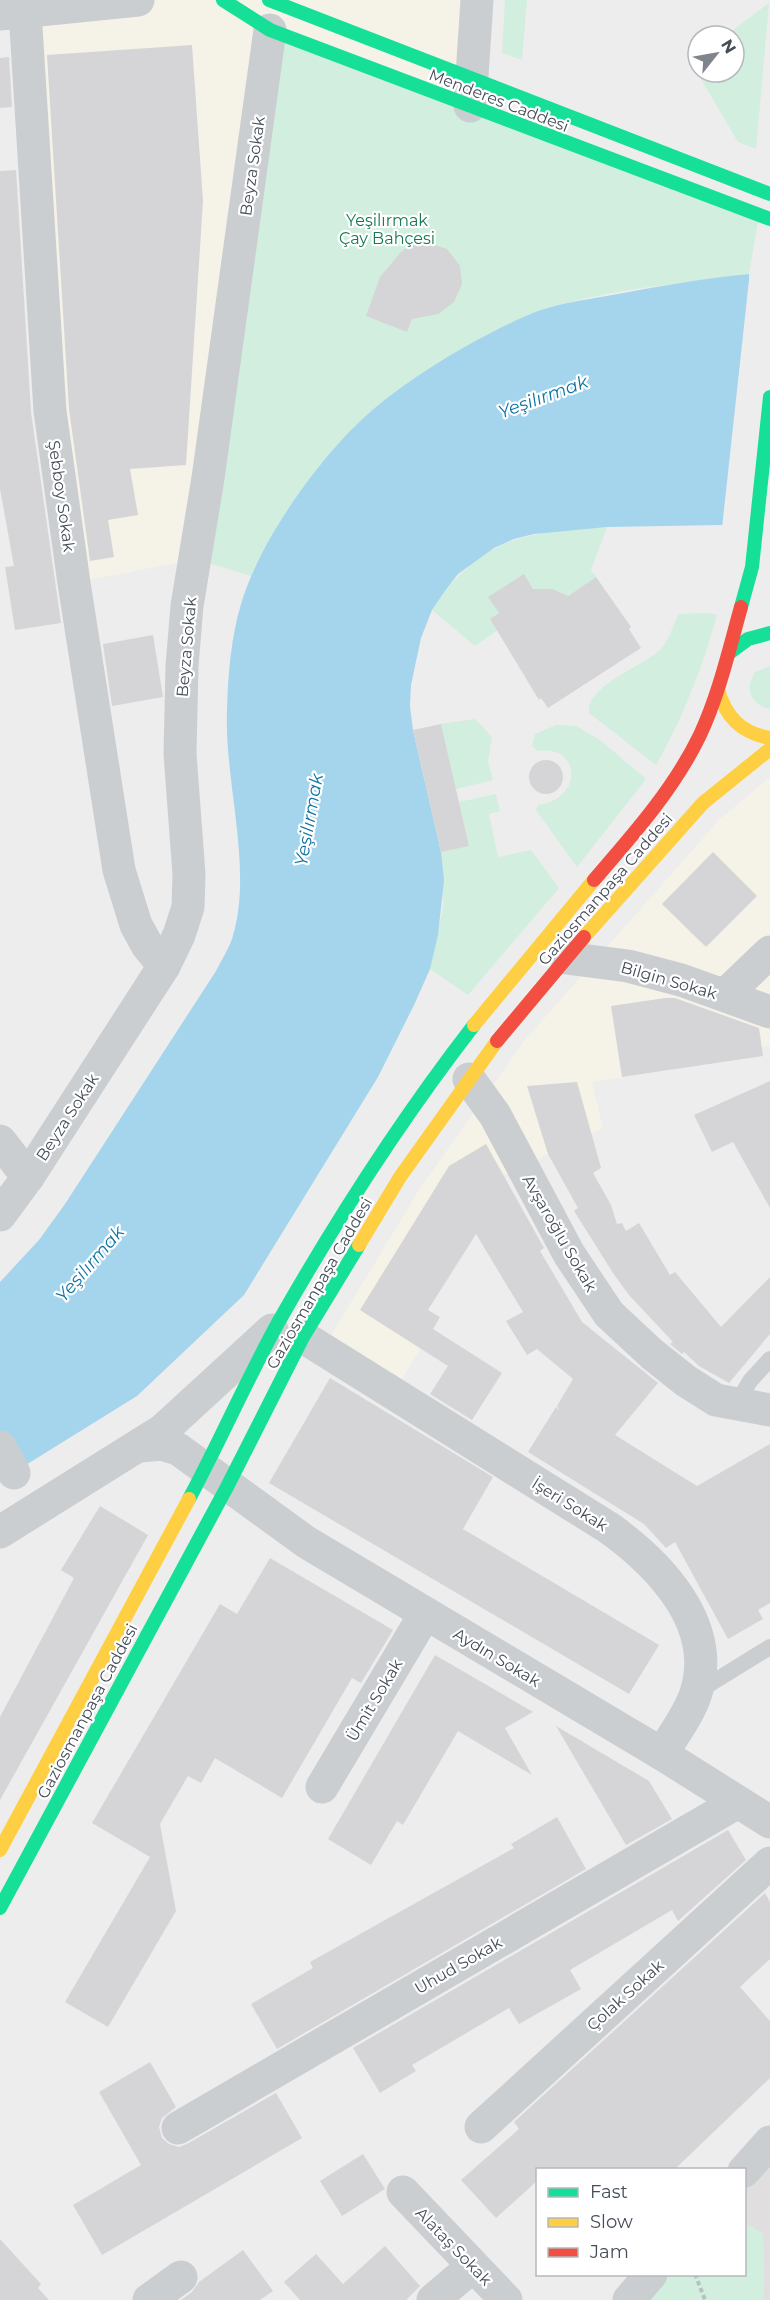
<svg xmlns="http://www.w3.org/2000/svg" width="770" height="2300" font-family="Montserrat,sans-serif">
  <style>
    .commercial { fill: #f5f2e8 }
    .education { fill: #e0dedf }
    .green { fill: #d1eedf }
    .water { fill: #a5d5ec }
    .pier { fill: #eeeded }
    .building { fill: #d5d5d7 }
    .lines { fill: none; stroke-linecap: round; stroke-linejoin: round }
    .path { stroke: #b7c3c1; stroke-width: 4; stroke-dasharray: 4.5 3; stroke-linecap: butt }
    .lane { stroke: #cbced1; stroke-width: 16 }
    .street { stroke: #cbced1; stroke-width: 33 }
    .fast { stroke: #16e098; stroke-width: 14 }
    .slow { stroke: #ffcf43; stroke-width: 14 }
    .jam { stroke: #f24e42; stroke-width: 14 }
    .labels { text-anchor: middle; stroke-width: 4.5; stroke-linejoin: round; paint-order: stroke }
    .street-label { font-size: 16px; fill: #454d59; stroke: #fff }
    .park-label { font-size: 16px; fill: #177953; stroke: #fff }
    .water-label { font-size: 18px; font-style: italic; fill: #0d74a4; stroke: #fff }
  </style>
  <rect width="100%" height="100%" fill="#eeeded"/>
  <g class="commercial">
    <path d="M0 0H477L474 56 196 559 74 583 25 12Z"/>
    <path d="M770 777V1046L676 1060V1069L592 1082 603 1128 504 1175 499 1167 440 1202 428 1310 440 1317 393 1393 323 1349 419 1190 525 1040 719 820Z"/>
  </g>
  <path class="education" d="M770 2142V2300H764L763 2234 745 2223V2171Z"/>
  <g class="green">
    <path d="M505 0H527L522 60 502 53Z"/>
    <path d="M769 3 756 149 738 142 691 62 698 57V72H734V36H725Z"/>
    <path d="M270 30 759 215 749 274C683 283 612 289 548 308 521 316 497 331 474 344 440 362 404 383 375 408 323 453 282 516 251 576L196 559Z"/>
    <path d="M607 527 591 570 596 577 563 599 537 594 524 575 489 597 499 613 490 619 498 630 475 646 432 610C480 537 525 532 607 527Z"/>
    <path d="M709 613 717 615C702 669 683 717 656 765L589 713C585 687 642 666 659 651 668 643 673 625 679 614Z"/>
    <path d="M770 666V709C751 706 744 688 755 672Z"/>
    <path d="M475 719 492 737 488 762 493 780 456 789 441 724Z"/>
    <path d="M556 725 576 726 600 740 646 779 577 867 536 810 538 805C585 799 580 744 538 751L532 746 535 734Z"/>
    <path d="M496 794 500 811 489 814 498 857 531 850 559 888 468 995 430 969 443 907 441 852 469 845 459 802Z"/>
    <path d="M745 2223 763 2234 764 2300H629L651 2275 744 2274Z"/>
  </g>
  <path class="water" d="M749 274 770 531 722 525 607 527 534 534 514 539 494 548 458 574 445 591 432 610 421 638 411 685 410 706 413 730 441 852 444 880 438 935 430 969 415 1003 378 1077 244 1295 137 1396 0 1481V1282L39 1240 65 1204 216 971C221 961 228 950 232 939 254 870 224 783 227 710 228 674 231 638 241 604 260 539 324 450 376 407 418 372 487 331 538 311 564 302 591 299 618 294 661 286 705 278 749 274Z"/>
  <path class="pier" d="M750 271 770 274V534L722 528Z"/>
  <g class="building">
    <path d="M192 45 203 201 186 465 130 469 138 515 108 520 114 557 90 561 69 409 47 55Z"/>
    <path d="M9 57 12 107 0 108V58Z"/>
    <path d="M16 170 31 412 61 623 15 630 5 567 14 566 0 489V171Z"/>
    <path d="M426 242 447 249 460 266 462 284 454 302 438 314 412 319 407 332 366 316 380 277 401 252 409 246Z"/>
    <path d="M524 574 533 589H552L568 596 596 577 631 627 629 629 641 648 548 708 541 698 539 700 490 619 499 613 488 597Z"/>
    <path d="M153 635 163 697 112 706 103 644Z"/>
    <path d="M441 724 469 846 441 852 413 730Z"/>
    <circle cx="546" cy="777" r="17"/>
    <path d="M713 852 757 896 706 947 662 904Z"/>
    <path d="M665 998H675L759 1028 763 1056 622 1077 611 1006Z"/>
    <path d="M770 1081V1208L733 1142 712 1152 694 1115Z"/>
    <path d="M577 1082 601 1168 593 1173 611 1205 617 1224 622 1223 626 1231 639 1223 670 1275 675 1272 721 1327 770 1277V1334L729 1383 699 1366 684 1352 682 1354 670 1344 673 1342 629 1295 613 1273 574 1211 578 1208 548 1154 527 1086Z"/>
    <path d="M486 1144 544 1248 540 1251 582 1322 658 1383 615 1435 697 1486 770 1444V1603L758 1610 763 1619 728 1639 675 1542 666 1548 644 1524 528 1452 556 1407 559 1410 557 1406 573 1379 537 1349 527 1355 506 1321 523 1312 476 1234 428 1310 440 1317 433 1329 502 1373 472 1420 430 1394 448 1366 360 1310 449 1166Z"/>
    <path d="M330 1378 493 1477 463 1529 659 1645 629 1694 269 1483Z"/>
    <path d="M100 1506 148 1535 0 1800V1717L74 1578 61 1570Z"/>
    <path d="M270 1558 393 1630 361 1683 352 1678 282 1798 215 1758 201 1783 188 1776 160 1824 176 1911 108 2027 65 2002 150 1857 92 1823 220 1604 237 1614Z"/>
    <path d="M435 1655 533 1712 505 1728 532 1775 458 1731 403 1825 397 1821 371 1865 328 1839Z"/>
    <path d="M556 1726 649 1781 672 1819 626 1845Z"/>
    <path d="M557 1817 586 1869 277 2049 251 2004 313 1968 310 1962 514 1848 511 1844Z"/>
    <path d="M728 1830 746 1860 678 1921 672 1910 570 1970 581 1989 519 2024 509 2008 412 2065 416 2071 380 2093 353 2048Z"/>
    <path d="M765 1893 770 1902V1959L740 1987 770 2021V2078L675 2169H537V2181L496 2218 461 2180 519 2129 514 2122Z"/>
    <path d="M150 2062 176 2107 162 2118 159 2127 162 2138 169 2144 179 2147 187 2144 276 2093 302 2138 102 2255 73 2205 141 2165 99 2092Z"/>
    <path d="M363 2154 385 2189 342 2216 320 2181Z"/>
    <path d="M0 2239 41 2284 38 2288 49 2300H0Z"/>
    <path d="M385 2246 420 2286 406 2300H300L284 2282 316 2254 343 2284Z"/>
    <path d="M243 2250 273 2291 260 2300H181L192 2292 199 2282Z"/>
  </g>
  <g class="lines">
    <path class="path" d="M695 2274 705 2300"/>
    <g class="lane">
      <path d="M736 1405 750 1381 770 1359"/>
      <path d="M697 1692 770 1647"/>
    </g>
    <g class="street">
      <path d="M25 11 50 411 74 583 119 870 136 925 147 945 164 966"/>
      <path d="M0 14 138 0"/>
      <path d="M470 106 477 0"/>
      <path d="M566 958 628 966 681 980 770 1012"/>
      <path d="M725 995 770 952"/>
      <path d="M469 1079 495 1115 569 1254 609 1314 652 1354 686 1381 716 1400 770 1410"/>
      <path d="M0 1141 28 1177"/>
      <path d="M0 1215 28 1177 164 966 179 935 188 907 189 874 180 754 182 666 187 606 208 478 270 30"/>
      <path d="M303 1337 609 1528C659 1564 718 1624 696 1693 689 1715 673 1735 662 1754"/>
      <path d="M140 1446 161 1444 178 1449 306 1542 662 1754 770 1822"/>
      <path d="M0 1447 14 1473"/>
      <path d="M0 1532 163 1430 272 1330"/>
      <path d="M322 1787 425 1614"/>
      <path d="M481 2127 770 1863"/>
      <path d="M178 2128 738 1802"/>
      <path d="M744 2171 770 2142"/>
      <path d="M403 2192 506 2300"/>
      <path d="M149 2300 181 2277"/>
      <path d="M433 2300 473 2266"/>
      <path d="M629 2300 651 2274"/>
    </g>
    <g class="fast">
      <path d="M223 0 270 30 770 219"/>
      <path d="M269 0 770 194"/>
      <path d="M741 607 752 567 770 397"/>
      <path d="M729 653 748 639 770 633"/>
      <path d="M189 1499C220 1441 247 1379 279 1321 337 1219 402 1118 474 1025"/>
      <path d="M0 1908 227 1487 303 1337 359 1245"/>
    </g>
    <g class="slow">
      <path d="M718 690C726 717 741 733 770 738"/>
      <path d="M584 937 703 803 770 749"/>
      <path d="M474 1025 594 880"/>
      <path d="M359 1245 400 1177 497 1041"/>
      <path d="M0 1850 189 1499"/>
    </g>
    <g class="jam">
      <path d="M594 880C633 835 674 789 700 735 719 694 729 650 741 607"/>
      <path d="M497 1041 584 937"/>
    </g>
  </g>
  <g class="labels">
    <g class="street-label">
      <text transform="translate(499 100) rotate(21)" y="6">Menderes Caddesi</text>
      <text transform="translate(252 166) rotate(-82)" y="6">Beyza Sokak</text>
      <text transform="translate(62 496) rotate(82)" y="6">Şebboy Sokak</text>
      <text transform="translate(186 647) rotate(-85)" y="6">Beyza Sokak</text>
      <text transform="translate(605 889) rotate(-49)" y="6">Gaziosmanpaşa Caddesi</text>
      <text transform="translate(669 980) rotate(16)" y="6">Bilgin Sokak</text>
      <text transform="translate(67 1117) rotate(-57)" y="6">Beyza Sokak</text>
      <text transform="translate(560 1233) rotate(60)" y="6">Avşaroğlu Sokak</text>
      <text transform="translate(319 1283) rotate(-60)" y="6">Gaziosmanpaşa Caddesi</text>
      <text transform="translate(570 1504) rotate(32)" y="6">İşeri Sokak</text>
      <text transform="translate(497 1657) rotate(31)" y="6">Aydın Sokak</text>
      <text transform="translate(374 1700) rotate(-59)" y="6">Ümit Sokak</text>
      <text transform="translate(87 1711) rotate(-62)" y="6">Gaziosmanpaşa Caddesi</text>
      <text transform="translate(458 1965) rotate(-30)" y="6">Uhud Sokak</text>
      <text transform="translate(625 1995) rotate(-42)" y="6">Çolak Sokak</text>
      <text transform="translate(454 2246) rotate(46)" y="6">Alataş Sokak</text>
    </g>
    <g class="park-label">
      <text x="387" y="226">Yeşilırmak<tspan x="387" dy="18">Çay Bahçesi</tspan></text>
    </g>
    <g class="water-label">
      <text transform="translate(543 397) rotate(-20)" y="6">Yeşilırmak</text>
      <text transform="translate(309 820) rotate(-80)" y="6">Yeşilırmak</text>
      <text transform="translate(90 1264) rotate(-49)" y="6">Yeşilırmak</text>
    </g>
  </g>
  <rect x="536" y="2168" width="210" height="108" fill="#ffffff" stroke="#b5b8bd" stroke-width="1.5"/>
  <rect x="548" y="2188" width="30" height="9" fill="#16e098" stroke="#b5b8bd" stroke-width="1.5"/>
  <text x="590" y="2198" font-size="18" fill="#454d59">Fast</text>
  <rect x="548" y="2218" width="30" height="9" fill="#ffcf43" stroke="#b5b8bd" stroke-width="1.5"/>
  <text x="590" y="2228" font-size="18" fill="#454d59">Slow</text>
  <rect x="548" y="2248" width="30" height="9" fill="#f24e42" stroke="#b5b8bd" stroke-width="1.5"/>
  <text x="590" y="2258" font-size="18" fill="#454d59">Jam</text>
  <g transform="translate(716 54) rotate(59)"><circle r="28" fill="#ffffff" stroke="#b5b8bd" stroke-width="1.5"/>
  <path d="M0-4.5L10 22L0 15L-10 22Z" fill="#80858d"/>
  <text y="-9" font-size="16" font-weight="bold" text-anchor="middle" fill="#454d59">N</text>
  </g>
</svg>
